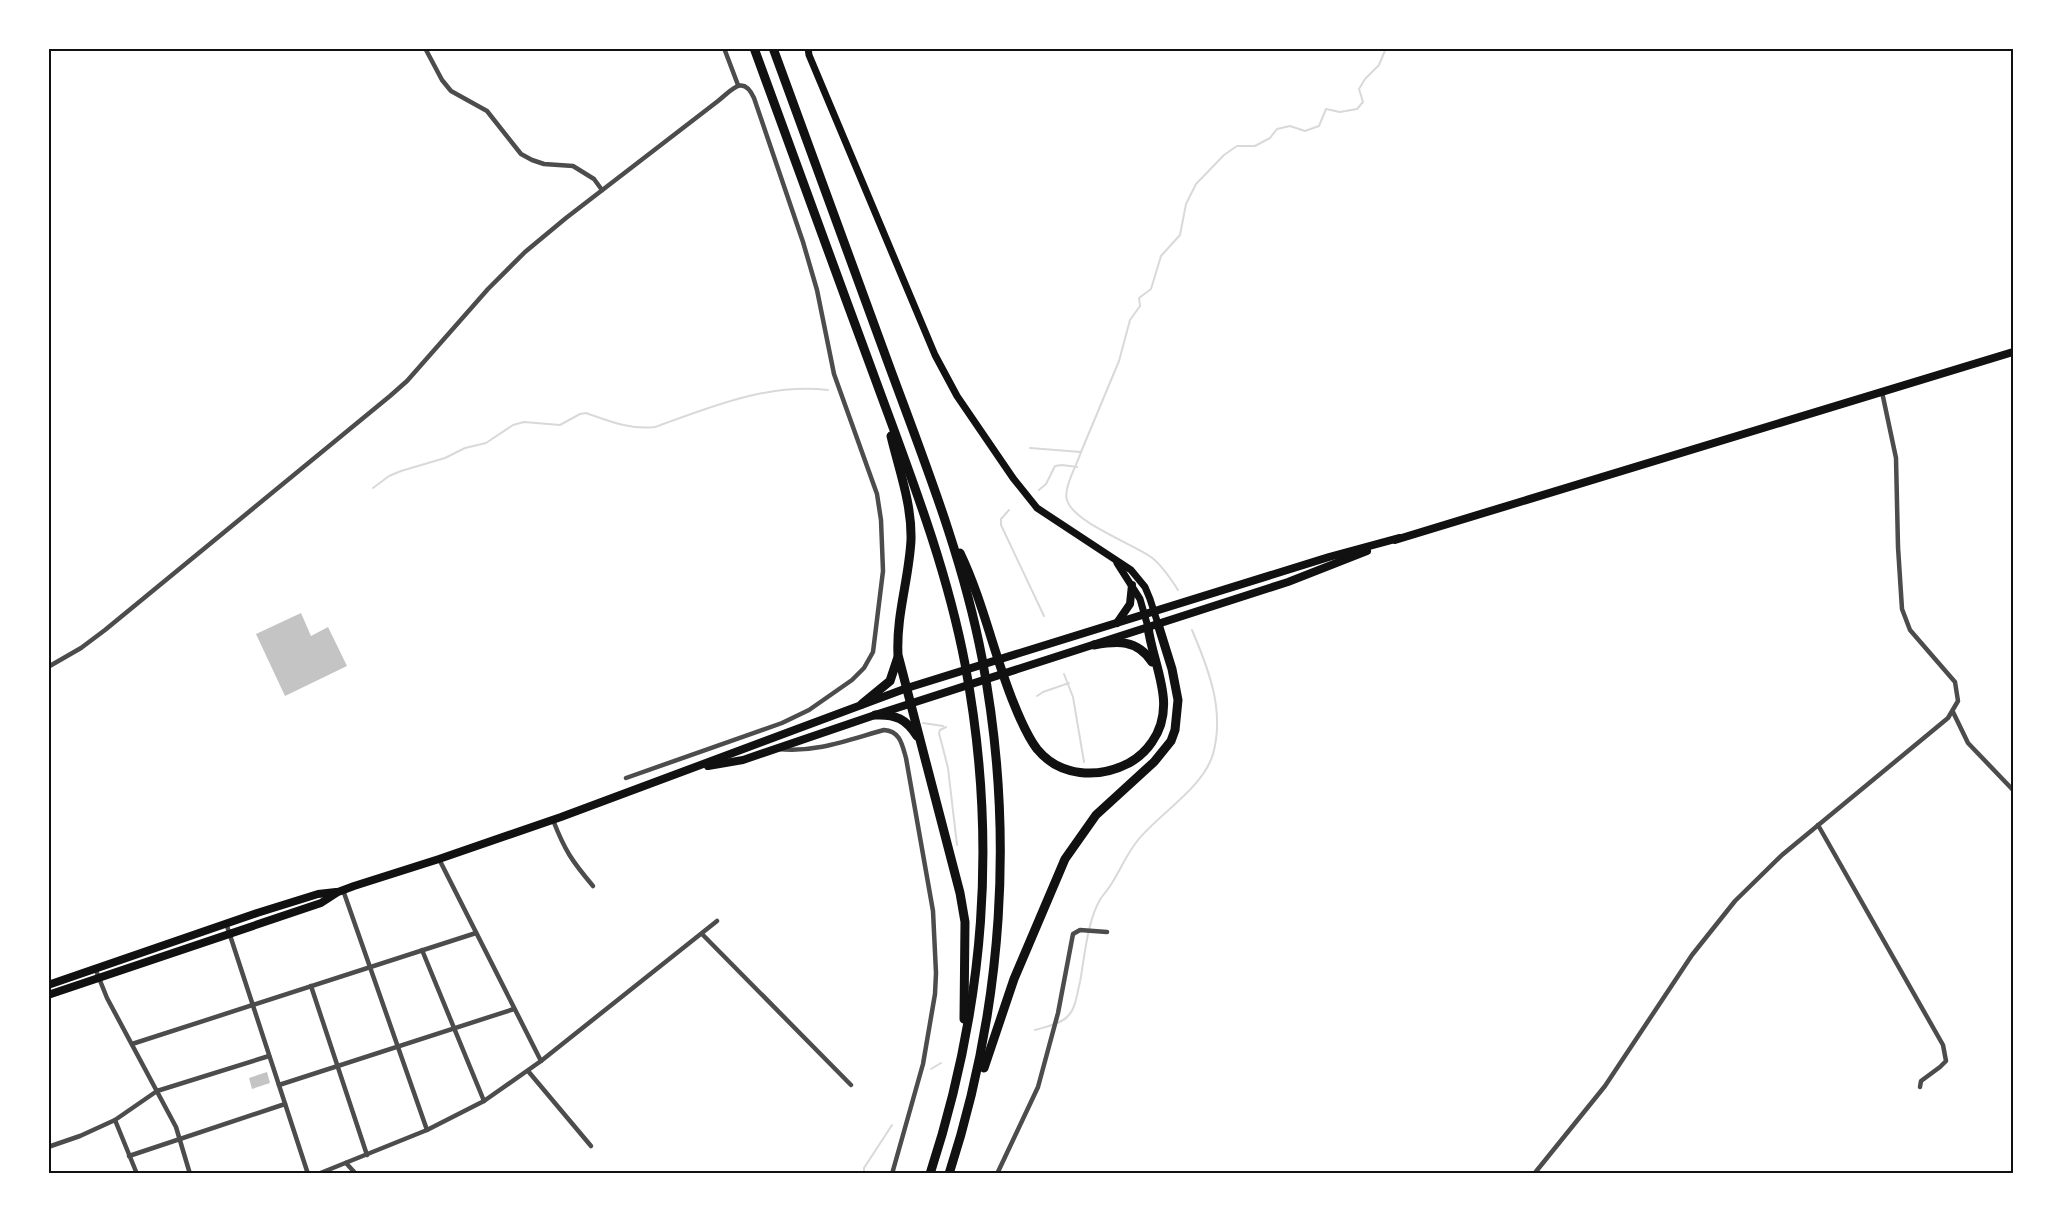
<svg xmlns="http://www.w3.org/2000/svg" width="2061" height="1222" font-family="'Noto Sans',sans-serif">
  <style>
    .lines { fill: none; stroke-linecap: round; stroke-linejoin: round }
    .stream { stroke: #d9d9d9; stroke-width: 2 }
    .building { fill: #c4c4c4 }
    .minor { stroke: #4c4c4c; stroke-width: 4.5 }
    .secondary { stroke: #111; stroke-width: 7 }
    .primary { stroke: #111; stroke-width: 8 }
    .motorway { stroke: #111; stroke-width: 9 }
    .neatline { fill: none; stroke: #111; stroke-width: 2 }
  </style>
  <rect width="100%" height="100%" fill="#fff"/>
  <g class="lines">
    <g class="stream">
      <path d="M1030 448 1081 452"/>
      <path d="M373 488 389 476 401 471 445 458 465 448 486 443 513 425 524 422 560 425 580 414 586 413C609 421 630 430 655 427 711 407 767 383 828 390"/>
      <path d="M1039 490 1046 484 1055 466 1062 465 1077 467"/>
      <path d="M1009 510 1001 519V525L1044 616"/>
      <path d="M1178 590C1171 579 1162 565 1151 557 1133 544 1073 522 1067 500 1063 488 1077 465 1081 452L1119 361 1130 320 1140 306 1139 298 1151 289 1161 256 1180 235 1186 204 1196 184 1224 155 1237 146H1255L1270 138 1277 129 1290 126 1305 131 1319 126 1326 109 1340 112 1357 109 1363 102 1359 89 1365 79 1379 65 1386 48"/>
      <path d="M1064 674 1073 697 1084 762"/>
      <path d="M1037 696 1043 692 1069 683"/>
      <path d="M923 723 943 726"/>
      <path d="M946 727 940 730 939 733 948 768 957 845"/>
      <path d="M1035 1030C1045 1027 1061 1024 1068 1016 1076 1008 1077 993 1080 982 1085 955 1087 921 1101 898 1105 893 1109 888 1112 883 1122 867 1126 855 1138 840 1160 813 1203 788 1213 754 1225 711 1209 670 1192 630"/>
      <path d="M931 1069 941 1063"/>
      <path d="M864 1174V1168L892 1125"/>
    </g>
  </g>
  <g class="building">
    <path d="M301 613 311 636 328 627 347 666 285 696 256 634Z"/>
    <path d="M267 1072 270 1083 252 1089 249 1078Z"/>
  </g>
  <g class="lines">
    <g class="minor">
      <path d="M425 48 442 80 451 91 487 111 521 154 532 160 544 164 573 166 594 179 602 190"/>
      <path d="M724 48 738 85"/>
      <path d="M48 667 81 648 105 630 390 396 407 381 488 289 525 252 566 218 718 101C732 90 743 74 754 98L803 242 817 290 834 374 877 494 881 520 883 571 873 652 864 668 852 680 809 710 782 723 626 778"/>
      <path d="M1953 712 1968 743 2013 790"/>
      <path d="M778 749C816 753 848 740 884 730 900 731 902 744 906 758L933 911 936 973 935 994 923 1064 892 1174"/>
      <path d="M553 820C565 851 572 861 593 886"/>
      <path d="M1818 825 1943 1045 1946 1061 1940 1067 1921 1081 1920 1087"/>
      <path d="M439 859 541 1061"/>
      <path d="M343 890 427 1130"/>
      <path d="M226 923 308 1174"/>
      <path d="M702 934 851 1085"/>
      <path d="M422 950 484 1101"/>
      <path d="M95 968 107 998 176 1127 190 1174"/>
      <path d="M311 986 367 1155"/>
      <path d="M132 1044 476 933"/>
      <path d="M528 1071 591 1146"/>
      <path d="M279 1085 514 1009"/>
      <path d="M115 1120 137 1174"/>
      <path d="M48 1147 80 1136 115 1120 157 1091 269 1056"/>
      <path d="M129 1156 285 1104"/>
      <path d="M346 1163 356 1174"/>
      <path d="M318 1174 427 1130 484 1101 541 1061 717 921"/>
      <path d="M997 1174 1038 1087 1058 1013 1073 934 1080 930 1107 932"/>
      <path d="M1534 1174 1605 1086 1692 955 1735 901 1782 855 1948 718 1958 701 1955 682 1910 630 1902 609 1898 547 1896 458 1882 392"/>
    </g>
    <g class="secondary">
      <path d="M808 48 809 55 935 355 957 396 1013 478 1037 508 1131 570 1145 587 1150 599 1158 624"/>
      <path d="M1117 563 1140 599 1148 627"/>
    </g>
    <g class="primary">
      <path d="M1395 540 2013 352"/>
      <path d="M1117 623 1130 604 1132 585"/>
      <path d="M708 766 743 760 875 715 1288 582 1367 551"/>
      <path d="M48 985 257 913 318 894 336 892"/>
      <path d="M48 995 321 903 338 892 354 886 439 859 561 817 907 688 1329 557 1399 538"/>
    </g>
    <g class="motorway">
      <path d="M754 48C794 157 833 265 873 373 908 469 946 564 965 664 998 839 985 1005 930 1174"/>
      <path d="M773 48C812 155 851 261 890 368 925 463 963 558 982 658 1015 831 1003 1007 949 1174"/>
      <path d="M891 436C899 470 912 504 911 540 909 579 896 615 898 655L960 893 965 922 964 1019"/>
      <path d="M960 553C983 601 994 655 1014 704 1020 719 1027 736 1037 749 1060 777 1098 779 1129 763 1138 758 1146 751 1152 742 1178 705 1153 666 1148 627"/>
      <path d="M1094 645C1117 641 1137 639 1152 662"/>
      <path d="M862 704 890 681 898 657"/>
      <path d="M875 715C896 714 906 719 917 736"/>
      <path d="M984 1068 1014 979 1065 859 1096 815 1154 762 1171 741 1175 730 1178 700 1172 669 1158 624"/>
    </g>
  </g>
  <rect width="2061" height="1222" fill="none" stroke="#ffffff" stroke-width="99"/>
  <rect x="50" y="50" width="1962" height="1122" class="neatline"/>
</svg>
